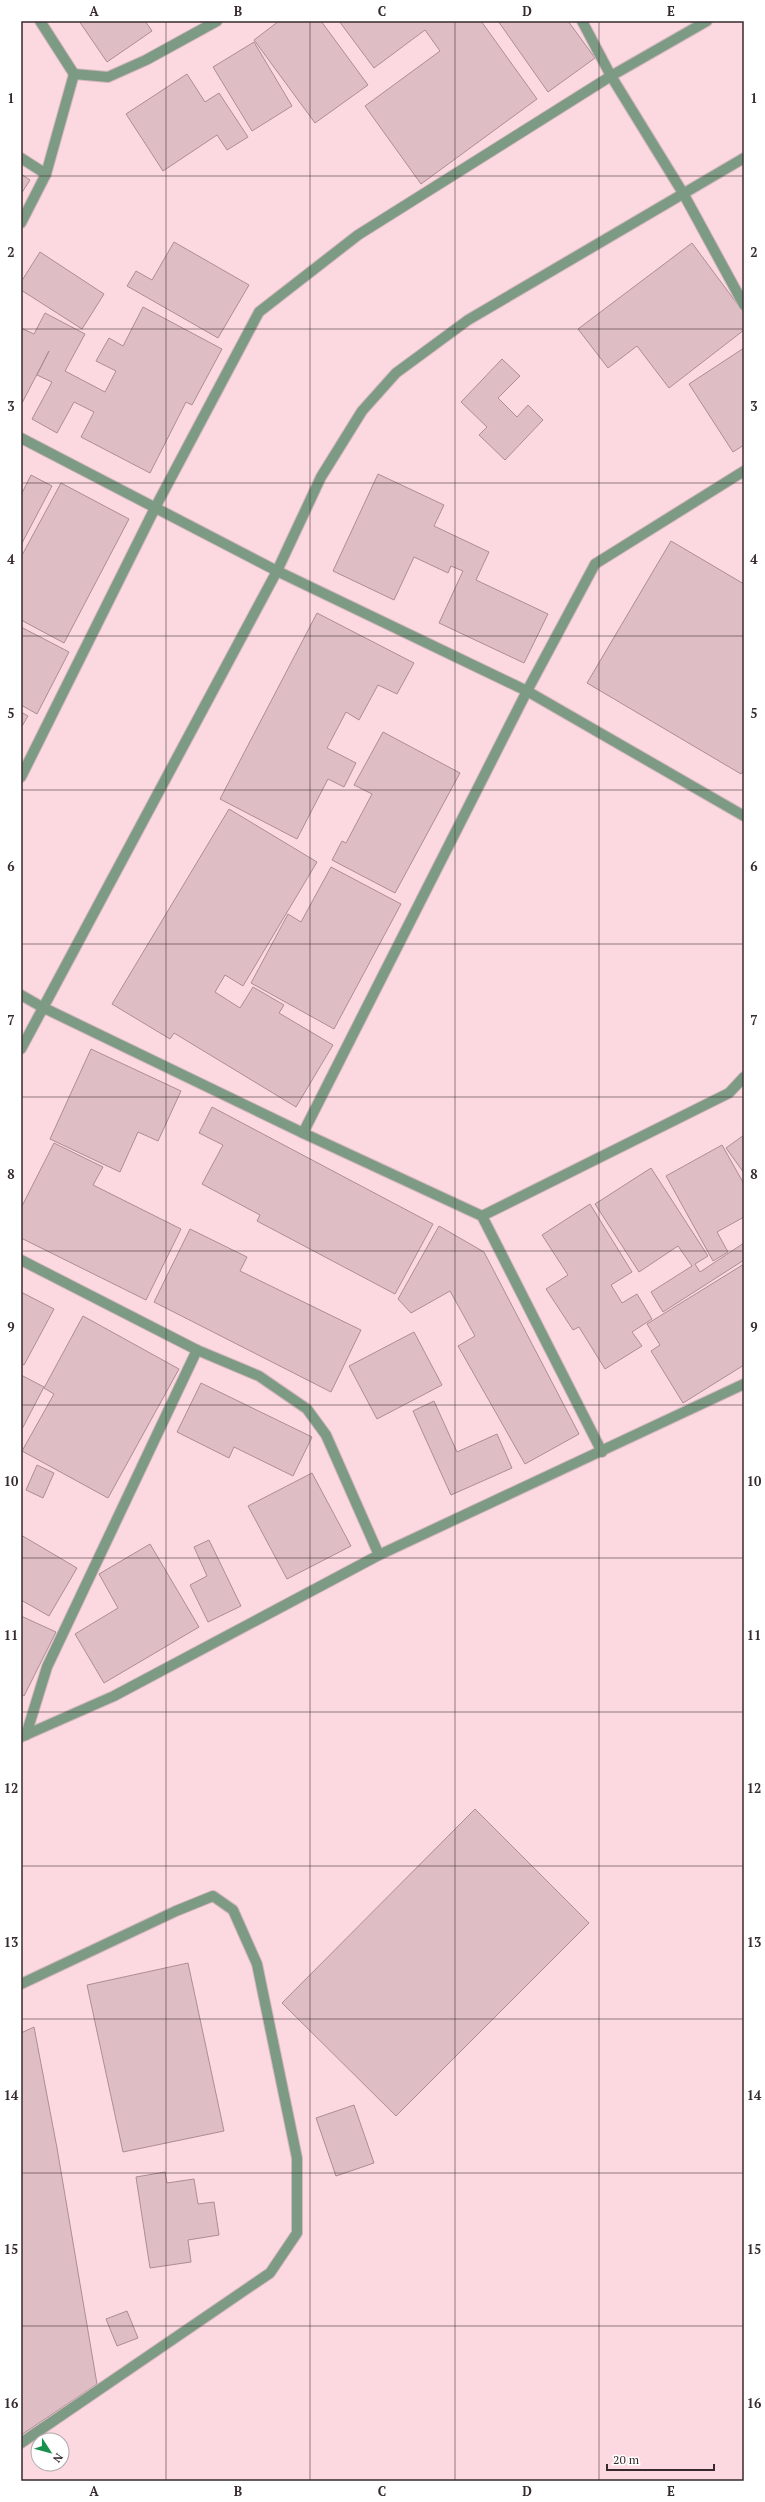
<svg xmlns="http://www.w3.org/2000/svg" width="765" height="2502" font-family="'PT Serif',serif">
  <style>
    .building { fill: #debdc4; stroke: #ad8d94 }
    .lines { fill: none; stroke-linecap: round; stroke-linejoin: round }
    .minor-casing { stroke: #d5b6bd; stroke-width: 12 }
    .minor { stroke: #7d9b84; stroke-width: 10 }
    .grid { fill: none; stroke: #372a2d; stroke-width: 1; stroke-opacity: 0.55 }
    .neatline { fill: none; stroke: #372a2d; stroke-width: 1.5 }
    .grid-label { font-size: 13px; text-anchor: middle; font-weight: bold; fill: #372a2d }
  </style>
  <rect width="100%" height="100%" fill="#fcd9e1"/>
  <g class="building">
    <path d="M79 21H145L152 31 107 62Z"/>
    <path d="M279 21H321L368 85 315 123 254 40Z"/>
    <path d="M339 21H481L537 99 421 184 365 106 440 51 425 30 374 68Z"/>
    <path d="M498 21H568L595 58 548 92Z"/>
    <path d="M254 42 292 106 252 131 213 67Z"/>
    <path d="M187 74 205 102 219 93 248 137 227 150 217 135 163 171 126 114Z"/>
    <path d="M21 174 30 180 21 194Z"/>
    <path d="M174 242 249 285 218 338 127 286 136 271 152 280Z"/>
    <path d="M692 243 744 313V330L669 388 637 346 608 368 578 329Z"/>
    <path d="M40 252 104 294 82 329 21 290V282Z"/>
    <path d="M143 307 222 349 192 405 186 402 150 473 81 437 94 412 74 402 57 433 32 419 52 382 37 375 49 351 21 405V328L34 334 45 313 85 334 65 371 105 392 116 371 96 361 109 338 123 346Z"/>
    <path d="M744 348V445L733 452 689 384Z"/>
    <path d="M502 359 520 376 498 398 517 417 528 405 543 420 505 460 479 435 487 427 461 402Z"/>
    <path d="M378 474 444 505 434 526 489 552 476 580 548 614 524 663 439 623 463 571 451 566 448 573 414 557 394 600 333 571Z"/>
    <path d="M31 475 52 486 21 545V495Z"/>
    <path d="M61 483 129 519 64 643 21 620V557Z"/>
    <path d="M671 541 744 584V769L741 774 587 683Z"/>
    <path d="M317 613 414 663 397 694 378 685 359 720 346 712 327 748 356 763 344 787 328 779 297 839 220 799Z"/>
    <path d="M21 627 69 652 37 714 21 705Z"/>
    <path d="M21 712 28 716 21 728Z"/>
    <path d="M383 732 460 773 395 893 332 860 342 841 346 843 372 794 354 785Z"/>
    <path d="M229 809 317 862 243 986 225 975 215 992 240 1008 253 987 284 1005 279 1013 333 1045 296 1107 174 1033 170 1039 112 1004Z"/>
    <path d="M331 867 401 904 334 1029 251 983 288 914 301 922Z"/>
    <path d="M91 1049 181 1091 158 1141 138 1132 120 1172 50 1139Z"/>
    <path d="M212 1107 433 1224 395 1294 257 1221 260 1215 202 1184 223 1145 199 1133Z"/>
    <path d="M744 1135V1173L726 1148Z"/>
    <path d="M54 1143 103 1167 93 1185 181 1229 146 1300 21 1238V1208Z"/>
    <path d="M722 1145 744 1184V1217L717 1232 728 1252 713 1261 666 1176Z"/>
    <path d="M651 1168 708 1256 695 1264 700 1272 744 1243V1260L663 1312 651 1292 692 1266 678 1246 639 1272 595 1204Z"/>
    <path d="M590 1204 632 1272 611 1285 622 1303 637 1294 652 1319 632 1332 642 1346 605 1369 579 1327 573 1330 546 1289 568 1275 542 1235Z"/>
    <path d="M439 1226 484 1252 579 1434 525 1464 458 1346 475 1336 450 1291 411 1313 398 1299Z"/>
    <path d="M190 1229 247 1257 240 1271 361 1330 331 1392 154 1302Z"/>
    <path d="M744 1264V1365L683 1403 651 1351 660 1345 647 1324Z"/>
    <path d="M21 1292 54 1309 24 1365 21 1363Z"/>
    <path d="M83 1316 179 1369 108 1498 22 1451 54 1394 44 1388Z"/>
    <path d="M414 1332 442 1385 377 1419 349 1366Z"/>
    <path d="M21 1375 44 1387 22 1429H21Z"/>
    <path d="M201 1383 312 1437 293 1476 234 1447 229 1458 177 1432Z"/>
    <path d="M434 1401 457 1452 497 1434 512 1468 451 1495 413 1411Z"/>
    <path d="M37 1465 54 1473 43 1498 26 1490Z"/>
    <path d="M312 1473 351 1546 287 1579 248 1506Z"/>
    <path d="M21 1535 77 1568 49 1616 21 1600Z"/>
    <path d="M209 1540 241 1606 208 1622 190 1585 207 1576 194 1547Z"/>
    <path d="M150 1544 199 1627 104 1683 75 1634 118 1608 99 1574Z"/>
    <path d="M21 1616 56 1632 24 1696 21 1694Z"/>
    <path d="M475 1809 589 1923 396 2116 282 2003Z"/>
    <path d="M188 1963 224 2131 123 2152 87 1985Z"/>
    <path d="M34 2027 57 2148 97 2384 21 2435V2033Z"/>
    <path d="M354 2105 374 2163 336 2176 316 2118Z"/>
    <path d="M165 2172 167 2183 194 2179 198 2204 214 2202 219 2235 188 2240 191 2262 150 2268 136 2177Z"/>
    <path d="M127 2311 138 2338 117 2346 106 2319Z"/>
  </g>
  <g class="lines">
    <defs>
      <g id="minor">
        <path d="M40 21 74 74"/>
        <path d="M582 21 611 76 683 193 744 305"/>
        <path d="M21 158 46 174"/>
        <path d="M21 223 46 174 74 74 108 77 146 60 217 21"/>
        <path d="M21 438 277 571 527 691 744 816"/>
        <path d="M21 777 156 506 259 312 358 235 611 76 707 21"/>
        <path d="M21 995 42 1007 303 1133 482 1216 602 1452"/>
        <path d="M21 1049 277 571 321 477 362 411 396 373 468 320 744 158"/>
        <path d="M303 1133 527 691 595 564 744 471"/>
        <path d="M482 1216 729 1093 744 1077"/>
        <path d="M21 1260 197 1350 259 1376 307 1409 326 1435 379 1555"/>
        <path d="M26 1735 47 1667 197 1350"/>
        <path d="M21 1737 114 1696 379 1555 744 1384"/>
        <path d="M21 1984 176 1911 213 1896 233 1910 257 1964 297 2158V2233L270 2273 21 2443"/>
      </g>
    </defs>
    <use href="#minor" class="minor-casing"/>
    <use href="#minor" class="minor"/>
  </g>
  <path class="grid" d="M166 21V2481M310 21V2481M455 21V2481M599 21V2481M21 176H744M21 329H744M21 483H744M21 636H744M21 790H744M21 944H744M21 1097H744M21 1251H744M21 1405H744M21 1558H744M21 1712H744M21 1866H744M21 2019H744M21 2173H744M21 2326H744"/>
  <rect width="765" height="2502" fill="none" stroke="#ffffff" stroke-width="44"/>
  <g transform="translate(50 2452) rotate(126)"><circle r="19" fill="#ffffff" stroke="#afaaab"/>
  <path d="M0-3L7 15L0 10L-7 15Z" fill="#19914d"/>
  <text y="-6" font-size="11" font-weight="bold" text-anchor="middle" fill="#372a2d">N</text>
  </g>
  <path d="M607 2464v6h107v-6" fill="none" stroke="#372a2d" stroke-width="2"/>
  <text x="613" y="2464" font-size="12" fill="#372a2d" stroke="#ffffff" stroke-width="3" paint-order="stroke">20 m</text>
  <rect x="22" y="22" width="721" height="2458" class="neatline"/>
  <g class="grid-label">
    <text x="94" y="16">A</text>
    <text x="238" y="16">B</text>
    <text x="382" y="16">C</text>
    <text x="527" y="16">D</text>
    <text x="671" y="16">E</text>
    <text x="11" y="103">1</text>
    <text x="754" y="103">1</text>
    <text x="11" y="257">2</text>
    <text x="754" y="257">2</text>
    <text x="11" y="411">3</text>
    <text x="754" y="411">3</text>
    <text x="11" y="564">4</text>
    <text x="754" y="564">4</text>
    <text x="11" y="718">5</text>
    <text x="754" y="718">5</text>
    <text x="11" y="871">6</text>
    <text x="754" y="871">6</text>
    <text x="11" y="1025">7</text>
    <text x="754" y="1025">7</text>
    <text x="11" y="1179">8</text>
    <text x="754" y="1179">8</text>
    <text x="11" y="1332">9</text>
    <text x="754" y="1332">9</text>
    <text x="11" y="1486">10</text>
    <text x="754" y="1486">10</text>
    <text x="11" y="1640">11</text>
    <text x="754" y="1640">11</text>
    <text x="11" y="1793">12</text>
    <text x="754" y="1793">12</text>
    <text x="11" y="1947">13</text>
    <text x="754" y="1947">13</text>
    <text x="11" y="2100">14</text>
    <text x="754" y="2100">14</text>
    <text x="11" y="2254">15</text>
    <text x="754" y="2254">15</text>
    <text x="11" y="2408">16</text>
    <text x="754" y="2408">16</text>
    <text x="94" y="2496">A</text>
    <text x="238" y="2496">B</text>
    <text x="382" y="2496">C</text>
    <text x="527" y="2496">D</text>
    <text x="671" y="2496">E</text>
  </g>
</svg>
